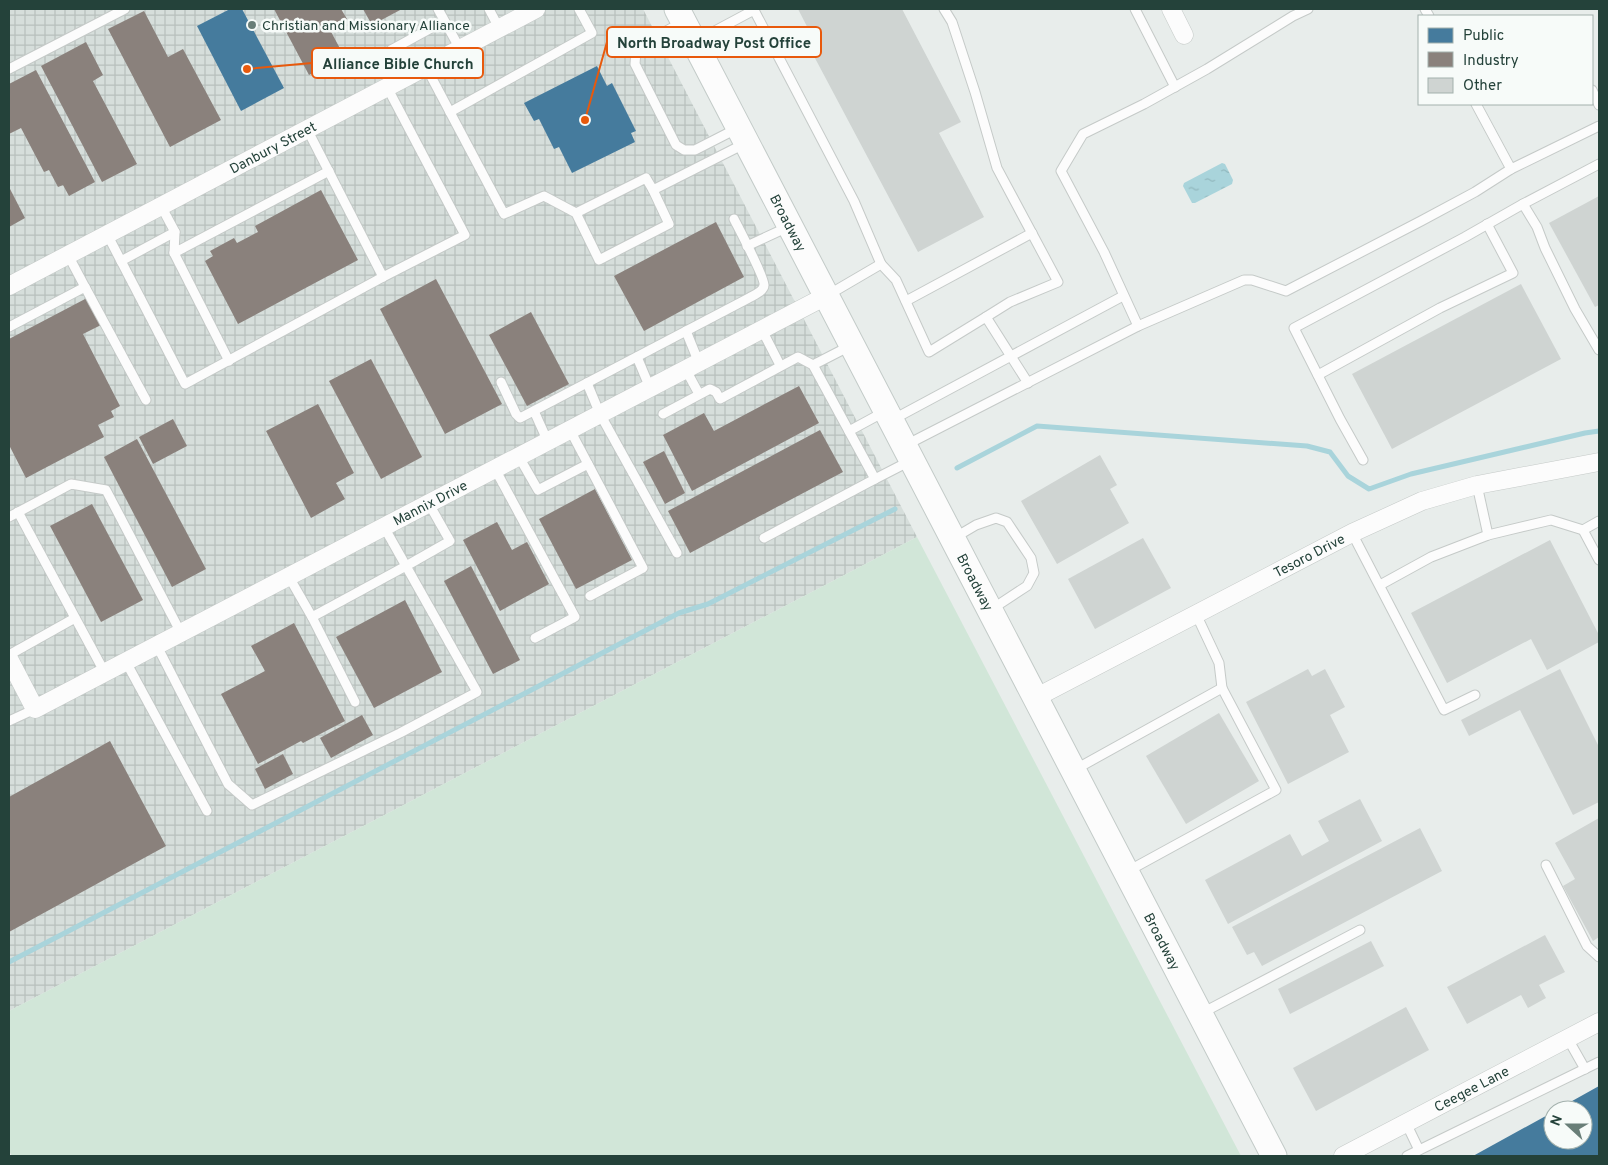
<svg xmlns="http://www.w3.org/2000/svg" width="1608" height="1165" font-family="Overpass,sans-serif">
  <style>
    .industrial { fill: url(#industrial-grid) }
    .green { fill: #d1e6d8 }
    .water { fill: url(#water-ripples) }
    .public { fill: #457b9d }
    .industry { fill: #8a817c }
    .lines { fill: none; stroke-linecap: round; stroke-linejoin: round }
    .stream { stroke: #a9d4db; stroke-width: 5 }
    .building { fill: #cfd4d2 }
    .service-casing { stroke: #c5cac8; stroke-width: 11 }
    .minor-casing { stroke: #c5cac8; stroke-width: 19 }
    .secondary-casing { stroke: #c3cbc8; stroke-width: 27 }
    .service { stroke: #fcfcfc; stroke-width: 9 }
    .minor { stroke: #fcfcfc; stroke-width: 18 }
    .secondary { stroke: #fcfcfc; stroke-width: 25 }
    .poi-dot { fill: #697e78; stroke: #f7fbf9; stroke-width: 2 }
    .labels { text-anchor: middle; stroke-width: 5; stroke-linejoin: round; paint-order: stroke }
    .poi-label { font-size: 14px; fill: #24423a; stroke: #f7fbf9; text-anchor: start }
    .street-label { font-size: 14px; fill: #24423a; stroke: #f7fbf9 }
    .leader { fill: none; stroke: #e8590c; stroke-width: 2 }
    .callout-dot { fill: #e8590c; stroke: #f7fbf9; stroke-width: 2 }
    .callout { fill: #f7fbf9; stroke: #e8590c; stroke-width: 2 }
    .callout-label { font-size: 15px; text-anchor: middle; font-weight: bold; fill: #24423a }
  </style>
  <defs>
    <pattern id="industrial-grid" width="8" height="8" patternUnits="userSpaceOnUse" patternTransform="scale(1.25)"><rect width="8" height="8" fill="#d6dedb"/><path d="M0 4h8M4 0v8" fill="none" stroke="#b8c0bd"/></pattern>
    <pattern id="water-ripples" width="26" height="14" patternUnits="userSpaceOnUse" patternTransform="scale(1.25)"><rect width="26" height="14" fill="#a9d4db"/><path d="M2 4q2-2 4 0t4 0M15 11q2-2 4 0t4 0" fill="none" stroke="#91b7bd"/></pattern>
  </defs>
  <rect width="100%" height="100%" fill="#e8edeb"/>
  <path class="industrial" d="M9 9H643L917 537 9 1011Z"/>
  <path class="green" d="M917 537 1241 1156H12L9 1151V1011Z"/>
  <path class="water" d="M1222 163 1225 164 1233 180 1232 184 1195 203H1192L1183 186 1184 183Z"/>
  <g class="public">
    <path d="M230 9H242L284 88 241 111 197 26Z"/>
    <path d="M597 66 607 86 612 83 636 131 631 133 635 142 572 173 559 147 554 149 539 119 534 121 524 103Z"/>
    <path d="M1599 1086V1156H1473L1553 1112V1140H1583V1110H1556Z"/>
  </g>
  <g class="industry">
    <path d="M274 9H341L347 19 329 28 344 56 309 75Z"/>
    <path d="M363 9H402L372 25Z"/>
    <path d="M144 11 168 57 183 49 221 120 170 147 108 29Z"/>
    <path d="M86 42 103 75 93 81 137 164 102 182 41 66Z"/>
    <path d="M36 70 95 182 69 196 63 185 58 187 49 170 44 172 21 128 9 134V84Z"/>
    <path d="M9 187 25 218 9 227Z"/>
    <path d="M321 190 358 260 238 324 205 261 213 256 210 251 234 238 237 243 258 232 255 226Z"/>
    <path d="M716 222 744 277 644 331 614 276Z"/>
    <path d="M436 279 502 404 445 434 380 309Z"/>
    <path d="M87 298 101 325 83 334 120 406 111 411 114 417 98 425 104 437 26 478 9 445V339Z"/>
    <path d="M531 312 569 384 527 406 489 335Z"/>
    <path d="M371 359 422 457 381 479 329 381Z"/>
    <path d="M799 386 819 423 692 491 663 435 704 413 714 431Z"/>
    <path d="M318 404 354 473 336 483 345 499 311 518 266 431Z"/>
    <path d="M173 419 187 446 153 464 139 437Z"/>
    <path d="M820 430 843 472 690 553 668 511Z"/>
    <path d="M137 439 206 569 172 587 104 457Z"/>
    <path d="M664 451 685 493 665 504 643 462Z"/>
    <path d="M595 489 632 560 576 589 539 519Z"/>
    <path d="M92 504 143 600 101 622 50 526Z"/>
    <path d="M497 522 512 550 527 542 549 584 500 611 463 540Z"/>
    <path d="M471 566 520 660 493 674 444 581Z"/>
    <path d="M405 600 442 672 374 708 336 637Z"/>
    <path d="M294 623 345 721 303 743 301 741 258 764 221 694 265 671 251 646Z"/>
    <path d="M362 715 373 735 331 758 320 738Z"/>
    <path d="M110 741 166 846 9 932V797Z"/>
    <path d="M283 754 293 774 265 789 255 769Z"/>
  </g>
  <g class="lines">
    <g class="stream">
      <path d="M957 468 1037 426 1307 446 1330 452 1348 476 1369 489 1411 474 1585 433 1599 431"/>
      <path d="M9 962 679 613 708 604 895 509"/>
    </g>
  </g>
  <g class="building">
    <path d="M798 9H902L961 122 939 133 984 217 918 252 808 45 815 42Z"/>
    <path d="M1599 196V305L1595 307 1549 223Z"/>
    <path d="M1521 284 1561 359 1392 449 1352 374Z"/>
    <path d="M1100 455 1117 485 1110 489 1129 523 1057 564 1021 501Z"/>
    <path d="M1143 538 1171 588 1095 629 1068 579Z"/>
    <path d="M1550 540 1599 635V642L1547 670 1531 639 1447 683 1411 613Z"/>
    <path d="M1308 669 1312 676 1325 669 1345 707 1330 715 1349 752 1288 784 1246 702Z"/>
    <path d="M1560 669 1599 747V802L1573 815 1520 710 1469 736 1461 720Z"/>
    <path d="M1219 713 1259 781 1186 824 1146 756Z"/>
    <path d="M1360 799 1382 841 1228 924 1205 880 1290 834 1302 856 1329 841 1318 821Z"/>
    <path d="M1599 818V937L1593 941 1563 886 1575 879 1555 843Z"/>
    <path d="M1420 828 1442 871 1262 966 1254 952 1247 955 1232 927Z"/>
    <path d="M1545 935 1565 972 1539 985 1546 998 1528 1008 1521 995 1467 1024 1447 987Z"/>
    <path d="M1371 941 1384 966 1290 1014 1278 989Z"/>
    <path d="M1406 1007 1429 1050 1316 1111 1293 1068Z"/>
  </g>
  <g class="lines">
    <defs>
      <g id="service">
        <path d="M438 9 460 49"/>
        <path d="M489 9 499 28"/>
        <path d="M944 9 952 22 975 92 997 168 1058 282 1010 302 986 317"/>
        <path d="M1135 9 1175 87"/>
        <path d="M1425 9 1429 16"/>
        <path d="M681 23 642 44 636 51 635 64 676 145 684 150H695L738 128"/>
        <path d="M696 41 754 10 854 201 881 264"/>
        <path d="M391 50 444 21"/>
        <path d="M426 67 504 214 544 196 576 213 599 260 669 224 653 190"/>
        <path d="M9 69 125 9"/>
        <path d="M1592 90 1599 105"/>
        <path d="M1476 104 1511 169"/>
        <path d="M450 112 592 33 579 9"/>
        <path d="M1523 204 1599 164"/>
        <path d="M161 206 175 232 174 253 329 171"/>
        <path d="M576 213 646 178 653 190 746 143"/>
        <path d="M107 234 185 384 383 277 307 129"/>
        <path d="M747 246 788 227"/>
        <path d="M174 253 229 361"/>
        <path d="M121 261 175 232"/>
        <path d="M383 277 465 235 387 87"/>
        <path d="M85 287 146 400"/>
        <path d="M828 295 881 264 896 280 929 352 986 317 1028 383"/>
        <path d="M906 301 1032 233"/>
        <path d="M1138 326 1104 252 1061 171 1083 134 1144 104 1207 69 1293 16 1308 9"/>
        <path d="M9 327 85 287 68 255"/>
        <path d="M762 330 780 365"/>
        <path d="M686 331 699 363"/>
        <path d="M637 357 650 388"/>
        <path d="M813 365 850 346"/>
        <path d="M686 370 699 394"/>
        <path d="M1318 375 1440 308 1513 273 1487 224"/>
        <path d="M501 382 516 414 520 418 749 298C754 295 764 291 764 285 765 278 739 229 734 219"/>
        <path d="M587 383 600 414 677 553"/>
        <path d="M534 411 548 442"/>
        <path d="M663 414 710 389 716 392 720 399 798 357 813 365 875 479 764 538"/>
        <path d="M892 420 1123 296"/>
        <path d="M570 430 643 568 590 596"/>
        <path d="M849 431 884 412"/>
        <path d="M906 445 1138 326 1244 280H1252L1286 291 1421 221 1475 192 1511 169 1599 126"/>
        <path d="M519 457 538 490 588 464"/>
        <path d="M1363 460 1340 419 1294 328 1465 237 1523 204 1537 227 1545 248 1575 309 1599 350"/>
        <path d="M495 469 575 617 535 638"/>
        <path d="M875 479 910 461"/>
        <path d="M1477 485 1488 535"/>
        <path d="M18 512 105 673"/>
        <path d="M9 517 71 484 106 490 181 633"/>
        <path d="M1599 521 1583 530 1599 560"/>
        <path d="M1352 533 1444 710 1475 695"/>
        <path d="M954 538 976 525 996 518 1007 522 1031 558 1034 573 1027 586 992 609"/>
        <path d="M289 577 312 617 406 566 384 527"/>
        <path d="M1380 585 1431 557 1488 535 1551 520 1583 530"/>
        <path d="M1196 614 1219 663 1222 688"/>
        <path d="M312 617 355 702"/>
        <path d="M157 646 228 784 252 805 400 733 477 692 406 566 450 541 429 504"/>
        <path d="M9 655 75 618"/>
        <path d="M126 662 207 811"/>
        <path d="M9 721 35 709"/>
        <path d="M1076 769 1222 688 1276 790 1128 871"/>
        <path d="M1546 865 1587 946 1599 957"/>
        <path d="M1202 1013 1360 930"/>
        <path d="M1568 1039 1585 1069"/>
        <path d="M1406 1123 1419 1150"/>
        <path d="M1407 1156 1599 1062"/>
      </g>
      <g id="minor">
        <path d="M1171 9 1184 35"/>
        <path id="s1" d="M9 286 536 9"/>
        <path id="s2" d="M9 659 35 709 826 296"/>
        <path id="s3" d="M1035 698 1352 533 1422 501 1477 485 1599 462"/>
        <path id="s4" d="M1343 1156 1599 1022"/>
      </g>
      <g id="secondary">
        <path id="s5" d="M677 9 1274 1156"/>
      </g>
    </defs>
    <use href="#service" class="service-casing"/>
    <use href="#minor" class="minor-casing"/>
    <use href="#secondary" class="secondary-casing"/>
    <use href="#service" class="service"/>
    <use href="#minor" class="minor"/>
    <use href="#secondary" class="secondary"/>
  </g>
  <circle class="poi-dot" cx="252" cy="25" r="5"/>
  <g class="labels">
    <g class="poi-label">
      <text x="262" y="30">Christian and Missionary Alliance</text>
    </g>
    <g class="street-label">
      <text dy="5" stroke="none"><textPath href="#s1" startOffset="298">Danbury Street</textPath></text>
      <text dy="5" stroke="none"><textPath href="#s5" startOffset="241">Broadway</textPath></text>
      <text dy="5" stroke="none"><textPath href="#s2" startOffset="502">Mannix Drive</textPath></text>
      <text dy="5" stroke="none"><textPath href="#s3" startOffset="309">Tesoro Drive</textPath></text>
      <text dy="5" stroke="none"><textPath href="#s5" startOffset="646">Broadway</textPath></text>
      <text dy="5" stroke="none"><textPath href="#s5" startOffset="1051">Broadway</textPath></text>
      <text dy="5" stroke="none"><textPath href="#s4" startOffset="145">Ceegee Lane</textPath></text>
    </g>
  </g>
  <path class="leader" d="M585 120L607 42M247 69L312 63"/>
  <g class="callout-dot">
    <circle cx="585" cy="120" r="5"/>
    <circle cx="247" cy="69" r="5"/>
  </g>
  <g class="callout">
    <rect x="607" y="27" width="214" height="30" rx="5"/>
    <rect x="312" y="48" width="171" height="30" rx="5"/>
  </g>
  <g class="callout-label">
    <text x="714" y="48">North Broadway Post Office</text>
    <text x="398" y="69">Alliance Bible Church</text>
  </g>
  <rect width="1608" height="1165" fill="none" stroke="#24423a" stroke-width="20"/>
  <rect x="1418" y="15" width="175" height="90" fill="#f7fbf9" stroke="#a3b1ad"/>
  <rect x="1428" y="28" width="25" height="15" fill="#457b9d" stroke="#a3b1ad"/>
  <text x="1463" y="40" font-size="15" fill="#24423a">Public</text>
  <rect x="1428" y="52" width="25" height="15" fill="#8a817c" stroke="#a3b1ad"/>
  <text x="1463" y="65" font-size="15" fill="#24423a">Industry</text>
  <rect x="1428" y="78" width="25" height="15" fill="#cfd4d2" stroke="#a3b1ad"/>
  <text x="1463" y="90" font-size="15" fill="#24423a">Other</text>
  <g transform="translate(1568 1125) rotate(291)"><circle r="24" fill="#f7fbf9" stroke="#a3b1ad"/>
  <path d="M0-4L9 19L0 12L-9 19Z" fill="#697e78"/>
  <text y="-8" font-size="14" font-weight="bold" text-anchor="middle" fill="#24423a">N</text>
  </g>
</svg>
